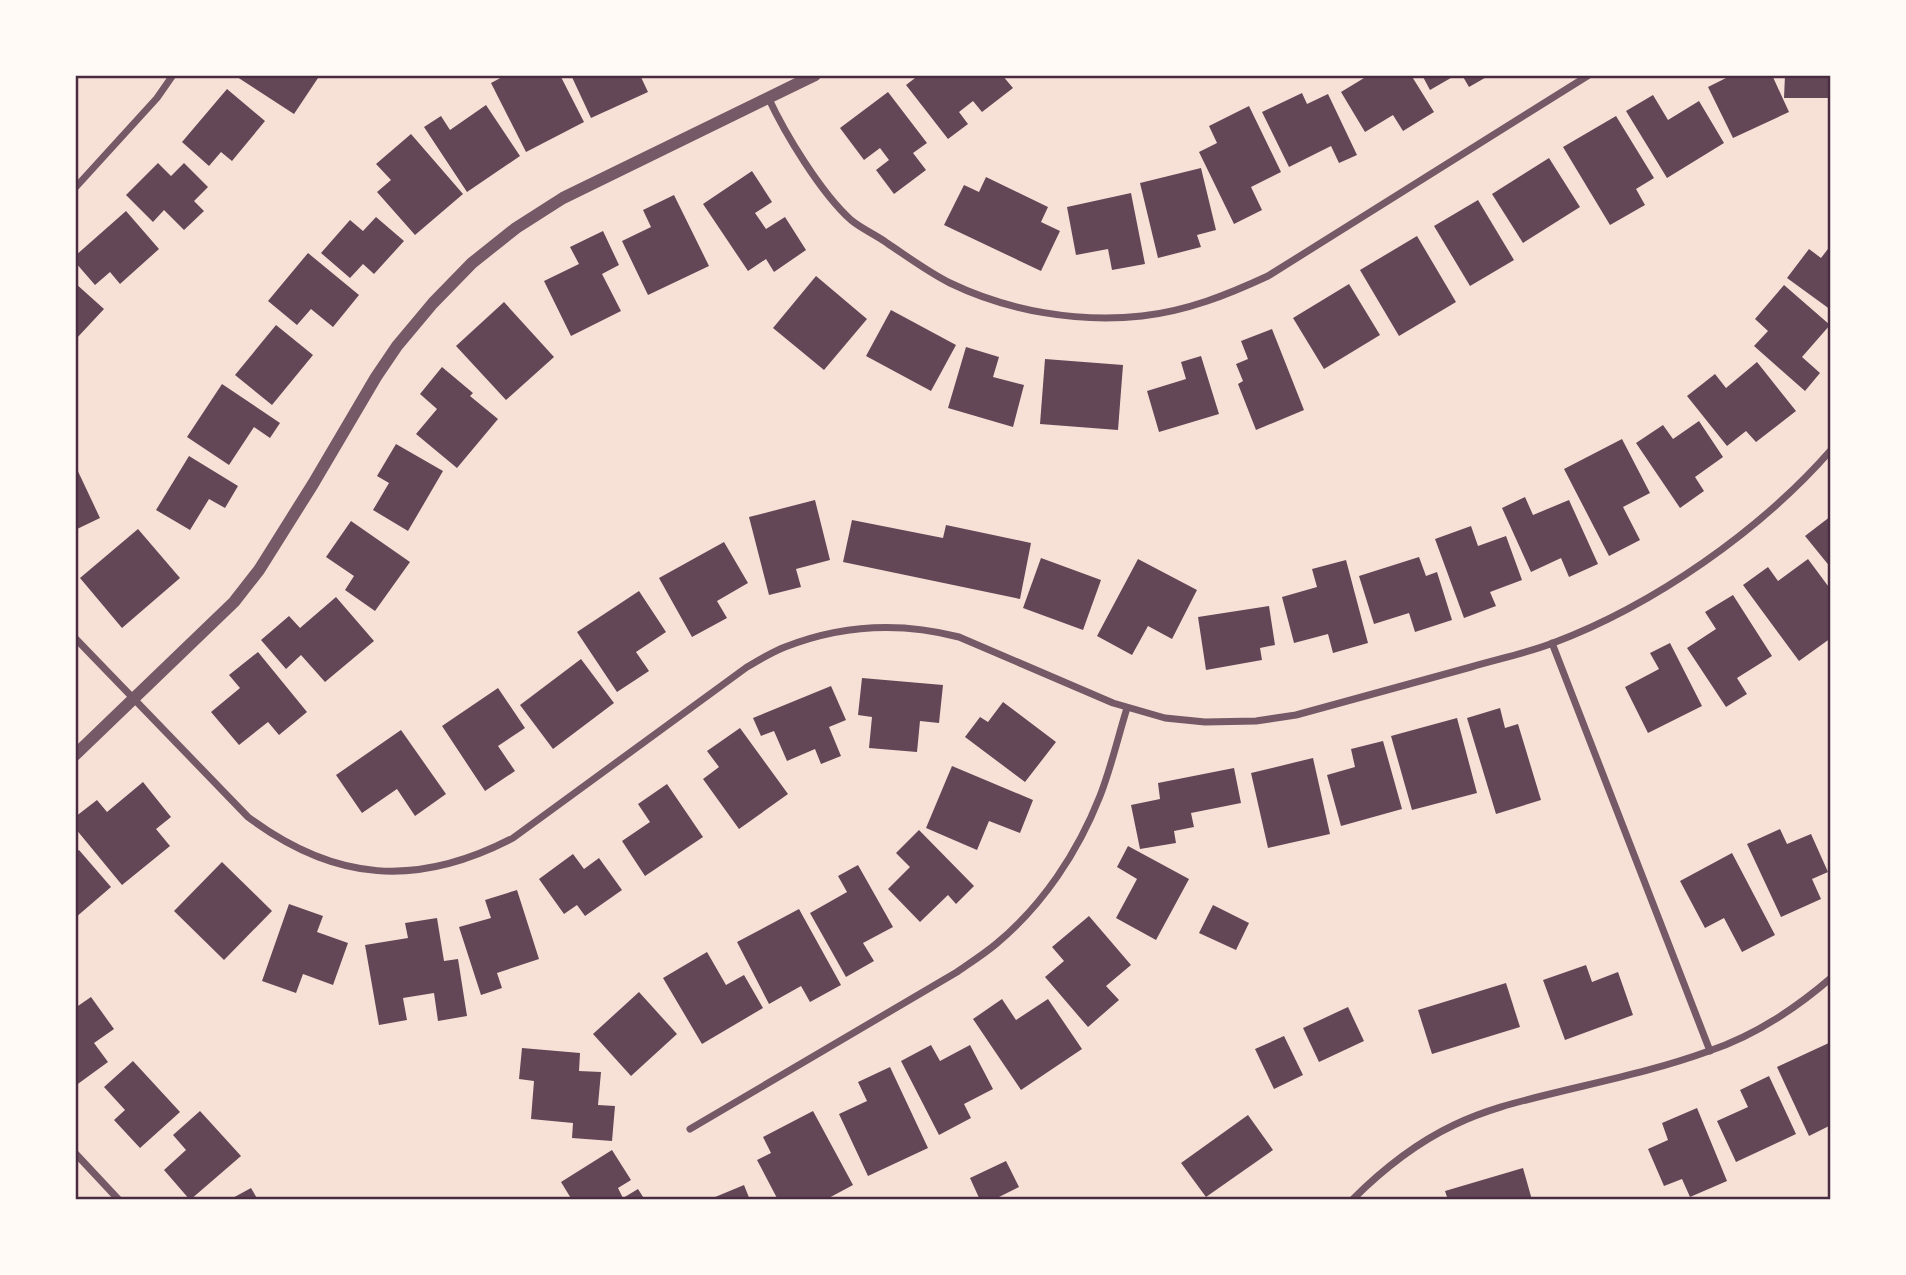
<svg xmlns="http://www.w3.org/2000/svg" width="1906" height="1275" font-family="Lato,sans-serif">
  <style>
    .building { fill: #644757 }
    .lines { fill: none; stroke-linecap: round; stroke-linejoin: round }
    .minor { stroke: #755966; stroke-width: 7 }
    .tertiary { stroke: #755966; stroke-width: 12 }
    .neatline { fill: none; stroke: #4a2c40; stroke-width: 2.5 }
  </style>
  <rect width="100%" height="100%" fill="#f7e1d7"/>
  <g class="building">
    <path d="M234 75H320L294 114Z"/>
    <path d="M506 75H560L584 122 526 152 491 83Z"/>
    <path d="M571 75H640L648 92 591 118Z"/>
    <path d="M919 75H1002L1013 88 982 112 973 101 959 112 968 124 948 139 906 85Z"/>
    <path d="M1369 75H1411L1434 112 1403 131 1393 115 1365 132 1341 92Z"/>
    <path d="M1422 75H1456L1430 90Z"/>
    <path d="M1462 75H1490L1469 87Z"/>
    <path d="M1725 75H1772L1789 112 1733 138 1708 87 1726 78Z"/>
    <path d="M1785 75H1831V98H1784Z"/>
    <path d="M227 89 265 121 232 161 221 152 209 166 182 142Z"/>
    <path d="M888 92 927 143 913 153 926 170 894 194 876 170 889 160 880 148 864 160 840 128Z"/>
    <path d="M1302 93 1307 104 1328 94 1357 155 1339 163 1331 146 1289 167 1262 112Z"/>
    <path d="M1653 95 1668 120 1699 101 1724 143 1667 178 1626 111Z"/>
    <path d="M486 105 520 156 467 192 424 127 441 116 450 130Z"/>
    <path d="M1249 106 1281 172 1251 187 1262 210 1234 224 1199 152 1217 143 1209 126Z"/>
    <path d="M1616 116 1654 178 1636 189 1645 205 1610 225 1563 147Z"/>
    <path d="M411 134 463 194 415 235 377 192 391 180 376 164Z"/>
    <path d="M1549 158 1580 207 1523 243 1492 194Z"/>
    <path d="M158 163 171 176 184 163 208 187 194 201 204 211 184 230 164 210 153 222 126 195Z"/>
    <path d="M1201 168 1216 230 1197 235 1201 247 1158 258 1140 183Z"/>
    <path d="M752 171 772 202 755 213 766 229 785 217 806 250 774 272 766 259 748 271 703 204Z"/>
    <path d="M986 177 1048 207 1041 222 1060 231 1041 271 944 225 964 185 979 192Z"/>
    <path d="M1131 193 1145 264 1112 270 1108 249 1076 255 1067 207Z"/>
    <path d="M674 195 709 266 648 295 622 241 651 227 643 210Z"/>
    <path d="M1478 200 1514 260 1470 286 1434 226Z"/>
    <path d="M126 211 159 249 120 284 110 272 95 285 75 262V256Z"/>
    <path d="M376 217 404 241 374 274 363 264 350 278 321 253 350 220 363 231Z"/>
    <path d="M603 231 619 265 602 274 621 311 571 336 544 281 579 264 570 247Z"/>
    <path d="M1417 236 1456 302 1399 336 1360 270Z"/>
    <path d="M1831 245V310L1787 278 1809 249 1821 258Z"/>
    <path d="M308 253 359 295 333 327 311 309 297 325 268 301Z"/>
    <path d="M816 276 867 319 824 370 773 328Z"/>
    <path d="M75 283 104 309 75 340Z"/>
    <path d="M1349 284 1380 335 1324 369 1293 318Z"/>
    <path d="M1784 285 1830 325 1802 357 1820 373 1805 391 1754 346 1768 331 1755 319Z"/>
    <path d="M504 302 554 357 506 400 456 346Z"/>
    <path d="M891 310 956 345 931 391 866 356Z"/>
    <path d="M276 325 313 355 272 405 235 375Z"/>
    <path d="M1272 329 1304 410 1256 430 1238 384 1243 381 1236 364 1248 359 1241 341Z"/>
    <path d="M966 347 999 357 993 377 1024 385 1013 427 948 408Z"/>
    <path d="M1201 356 1219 414 1159 432 1147 391 1186 379 1181 362Z"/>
    <path d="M1045 359 1123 365 1118 430 1040 424Z"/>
    <path d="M1757 362 1796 411 1756 442 1746 431 1727 446 1687 396 1715 374 1726 388Z"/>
    <path d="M442 367 473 393 470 396 498 419 457 468 416 434 437 409 420 394Z"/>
    <path d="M222 384 280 423 270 438 254 427 229 465 187 437Z"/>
    <path d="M1699 421 1723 457 1695 477 1704 491 1680 508 1636 443 1663 425 1673 439Z"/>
    <path d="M1622 439 1650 493 1623 507 1640 540 1609 556 1564 469Z"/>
    <path d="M396 444 443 471 408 531 373 510 389 483 377 476Z"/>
    <path d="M189 456 238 486 225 508 209 499 190 530 156 510Z"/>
    <path d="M75 465 100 518 75 530Z"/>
    <path d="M1525 497 1533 515 1569 500 1598 564 1569 577 1561 558 1531 572 1502 508Z"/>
    <path d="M815 500 830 560 796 569 801 587 769 595 749 517Z"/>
    <path d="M1831 516V568L1805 536Z"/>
    <path d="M852 520 943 538 946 525 1031 543 1020 599 843 562Z"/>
    <path d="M351 521 410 562 375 611 345 590 354 576 326 557Z"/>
    <path d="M1471 526 1478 546 1506 536 1522 580 1490 592 1496 606 1464 618 1435 539Z"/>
    <path d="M138 529 180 578 122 628 80 578Z"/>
    <path d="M724 542 748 583 717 601 727 618 692 637 659 578Z"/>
    <path d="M1419 557 1426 576 1437 572 1452 620 1415 632 1409 613 1374 624 1359 576Z"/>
    <path d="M1041 558 1101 580 1083 630 1023 608Z"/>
    <path d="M1138 559 1197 590 1172 639 1148 626 1132 655 1097 636Z"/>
    <path d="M1808 559 1831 590V638L1799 661 1743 585 1768 567 1778 581Z"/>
    <path d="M1346 560 1368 643 1333 653 1328 634 1294 643 1282 597 1317 587 1312 569Z"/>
    <path d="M639 591 666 632 636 652 649 671 617 692 577 632Z"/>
    <path d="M1733 595 1772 656 1737 678 1747 694 1726 707 1687 648 1716 629 1705 612Z"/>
    <path d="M336 597 374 641 325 682 301 655 286 669 261 640 289 616 300 628Z"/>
    <path d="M1269 606 1275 645 1260 648 1262 660 1206 670 1198 617Z"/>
    <path d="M1670 643 1702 706 1648 733 1625 687 1659 669 1650 653Z"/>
    <path d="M258 652 307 712 279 735 268 722 239 745 211 712 240 688 229 675Z"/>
    <path d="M581 659 614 703 553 749 520 705Z"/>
    <path d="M862 678 943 685 939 723 920 721 917 752 869 748 872 717 858 715Z"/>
    <path d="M831 686 846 720 829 727 841 756 821 764 815 749 787 761 774 731 761 736 753 718Z"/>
    <path d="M498 688 525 728 498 746 515 771 485 791 442 726Z"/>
    <path d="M1003 702 1056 742 1025 782 965 737 980 717 988 722Z"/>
    <path d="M1500 708 1505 728 1518 724 1541 800 1496 814 1467 718Z"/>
    <path d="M1457 718 1477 793 1412 810 1391 736Z"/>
    <path d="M740 728 788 794 739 829 703 779 719 767 707 751Z"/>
    <path d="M401 730 446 794 415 816 397 789 362 813 336 775Z"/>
    <path d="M1383 741 1402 809 1341 826 1327 775 1355 767 1351 749Z"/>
    <path d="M1313 758 1330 834 1268 848 1251 773Z"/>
    <path d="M952 766 1033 800 1020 833 989 821 977 850 926 828Z"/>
    <path d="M1234 768 1241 803 1191 813 1194 827 1174 831 1176 843 1140 849 1131 805 1160 799 1158 783Z"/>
    <path d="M143 782 171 817 156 829 170 846 122 885 75 828V817L97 800 107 812Z"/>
    <path d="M667 784 703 837 645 876 622 841 650 822 638 804Z"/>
    <path d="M1780 829 1787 844 1811 834 1828 872 1812 879 1821 899 1781 917 1747 844Z"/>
    <path d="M919 830 974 886 956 904 948 895 920 922 888 889 910 867 896 853Z"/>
    <path d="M1128 846 1189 879 1156 940 1116 918 1137 879 1117 867Z"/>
    <path d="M79 850 111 887 75 918V853Z"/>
    <path d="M1732 853 1775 935 1742 952 1724 918 1705 928 1680 881Z"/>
    <path d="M573 854 584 869 599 858 622 890 585 916 577 905 564 914 539 879Z"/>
    <path d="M222 862 272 911 224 960 174 911Z"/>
    <path d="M858 865 893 927 863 943 874 961 846 977 810 913 847 892 838 876Z"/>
    <path d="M517 890 539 959 497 973 502 988 481 995 459 927 491 918 485 900Z"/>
    <path d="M289 904 323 916 317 932 348 943 333 985 303 974 296 993 262 981Z"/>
    <path d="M1213 905 1249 923 1236 950 1199 933Z"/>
    <path d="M799 909 841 985 810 1002 801 986 769 1004 737 942Z"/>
    <path d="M1089 916 1131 965 1106 986 1119 1000 1088 1027 1045 977 1064 961 1052 947Z"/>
    <path d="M437 918 444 961 458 959 467 1016 438 1021 434 993 403 998 407 1020 379 1025 365 945 408 938 405 923Z"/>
    <path d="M707 952 726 985 744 975 763 1008 702 1044 663 978Z"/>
    <path d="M1586 965 1592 982 1618 972 1633 1015 1565 1040 1543 980Z"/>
    <path d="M1506 983 1520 1027 1432 1054 1418 1010Z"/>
    <path d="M639 992 677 1034 631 1076 593 1034Z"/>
    <path d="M91 997 114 1029 94 1043 108 1062 75 1086V1008Z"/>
    <path d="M1002 999 1016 1020 1048 999 1082 1049 1021 1090 973 1019Z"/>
    <path d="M1348 1007 1364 1041 1319 1062 1303 1028Z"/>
    <path d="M1284 1036 1303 1075 1274 1089 1255 1049Z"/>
    <path d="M1831 1042V1125L1809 1136 1777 1067Z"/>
    <path d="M931 1045 940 1061 970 1045 993 1089 964 1104 971 1118 939 1135 901 1061Z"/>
    <path d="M522 1048 580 1053 579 1071 601 1072 598 1105 615 1106 612 1141 572 1138 573 1123 531 1119 534 1081 519 1079Z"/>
    <path d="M133 1061 180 1112 140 1148 114 1120 125 1110 104 1087Z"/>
    <path d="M890 1067 928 1148 868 1176 839 1114 867 1101 858 1082Z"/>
    <path d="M1769 1076 1796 1134 1736 1162 1717 1121 1748 1107 1740 1090Z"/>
    <path d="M1697 1108 1727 1181 1690 1197 1682 1179 1664 1186 1648 1149 1668 1140 1662 1123Z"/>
    <path d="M200 1111 241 1156 190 1200 164 1170 186 1150 173 1135Z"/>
    <path d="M813 1111 853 1185 825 1200H778L757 1160 771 1153 763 1137Z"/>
    <path d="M1248 1115 1273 1150 1206 1197 1181 1163Z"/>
    <path d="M612 1150 631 1180 618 1188 623 1198 638 1189 645 1200H572L561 1182Z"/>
    <path d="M1006 1161 1019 1187 993 1200H980L970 1178Z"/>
    <path d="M1523 1168 1532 1200H1448L1445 1191Z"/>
    <path d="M744 1185 750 1200H708Z"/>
    <path d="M251 1188 258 1200H229Z"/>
  </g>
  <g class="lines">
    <g class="minor">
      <path d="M768 97C785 134 821 193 851 220 862 229 876 235 887 243 908 257 928 272 950 283 1008 311 1078 323 1142 316 1187 311 1227 295 1268 276L1589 75"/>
      <path d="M75 188 157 98 173 75"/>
      <path d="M75 638 248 817C335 882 417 888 513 838L747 667C759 660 772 652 785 647 841 625 901 622 959 637L1113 703 1165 718 1205 722 1256 721 1296 715C1354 699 1413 683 1471 667 1498 659 1527 653 1553 643 1654 605 1760 531 1831 450"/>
      <path d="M1552 643 1710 1051"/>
      <path d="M690 1129 957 972C970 963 984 954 996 944 1043 905 1078 852 1100 796 1111 768 1118 737 1127 708"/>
      <path d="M75 1153 119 1200"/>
      <path d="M1352 1200C1382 1170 1416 1143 1454 1125 1485 1110 1517 1102 1550 1094 1603 1081 1657 1070 1709 1051 1754 1036 1795 1009 1831 978"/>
    </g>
    <path class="tertiary" d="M75 755 234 602 259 570 313 484 376 377 397 346 433 303 472 263 516 228 563 198 815 75"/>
  </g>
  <rect width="1906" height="1275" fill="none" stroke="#fffaf5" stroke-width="154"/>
  <rect x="77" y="77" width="1752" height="1121" class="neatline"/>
</svg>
